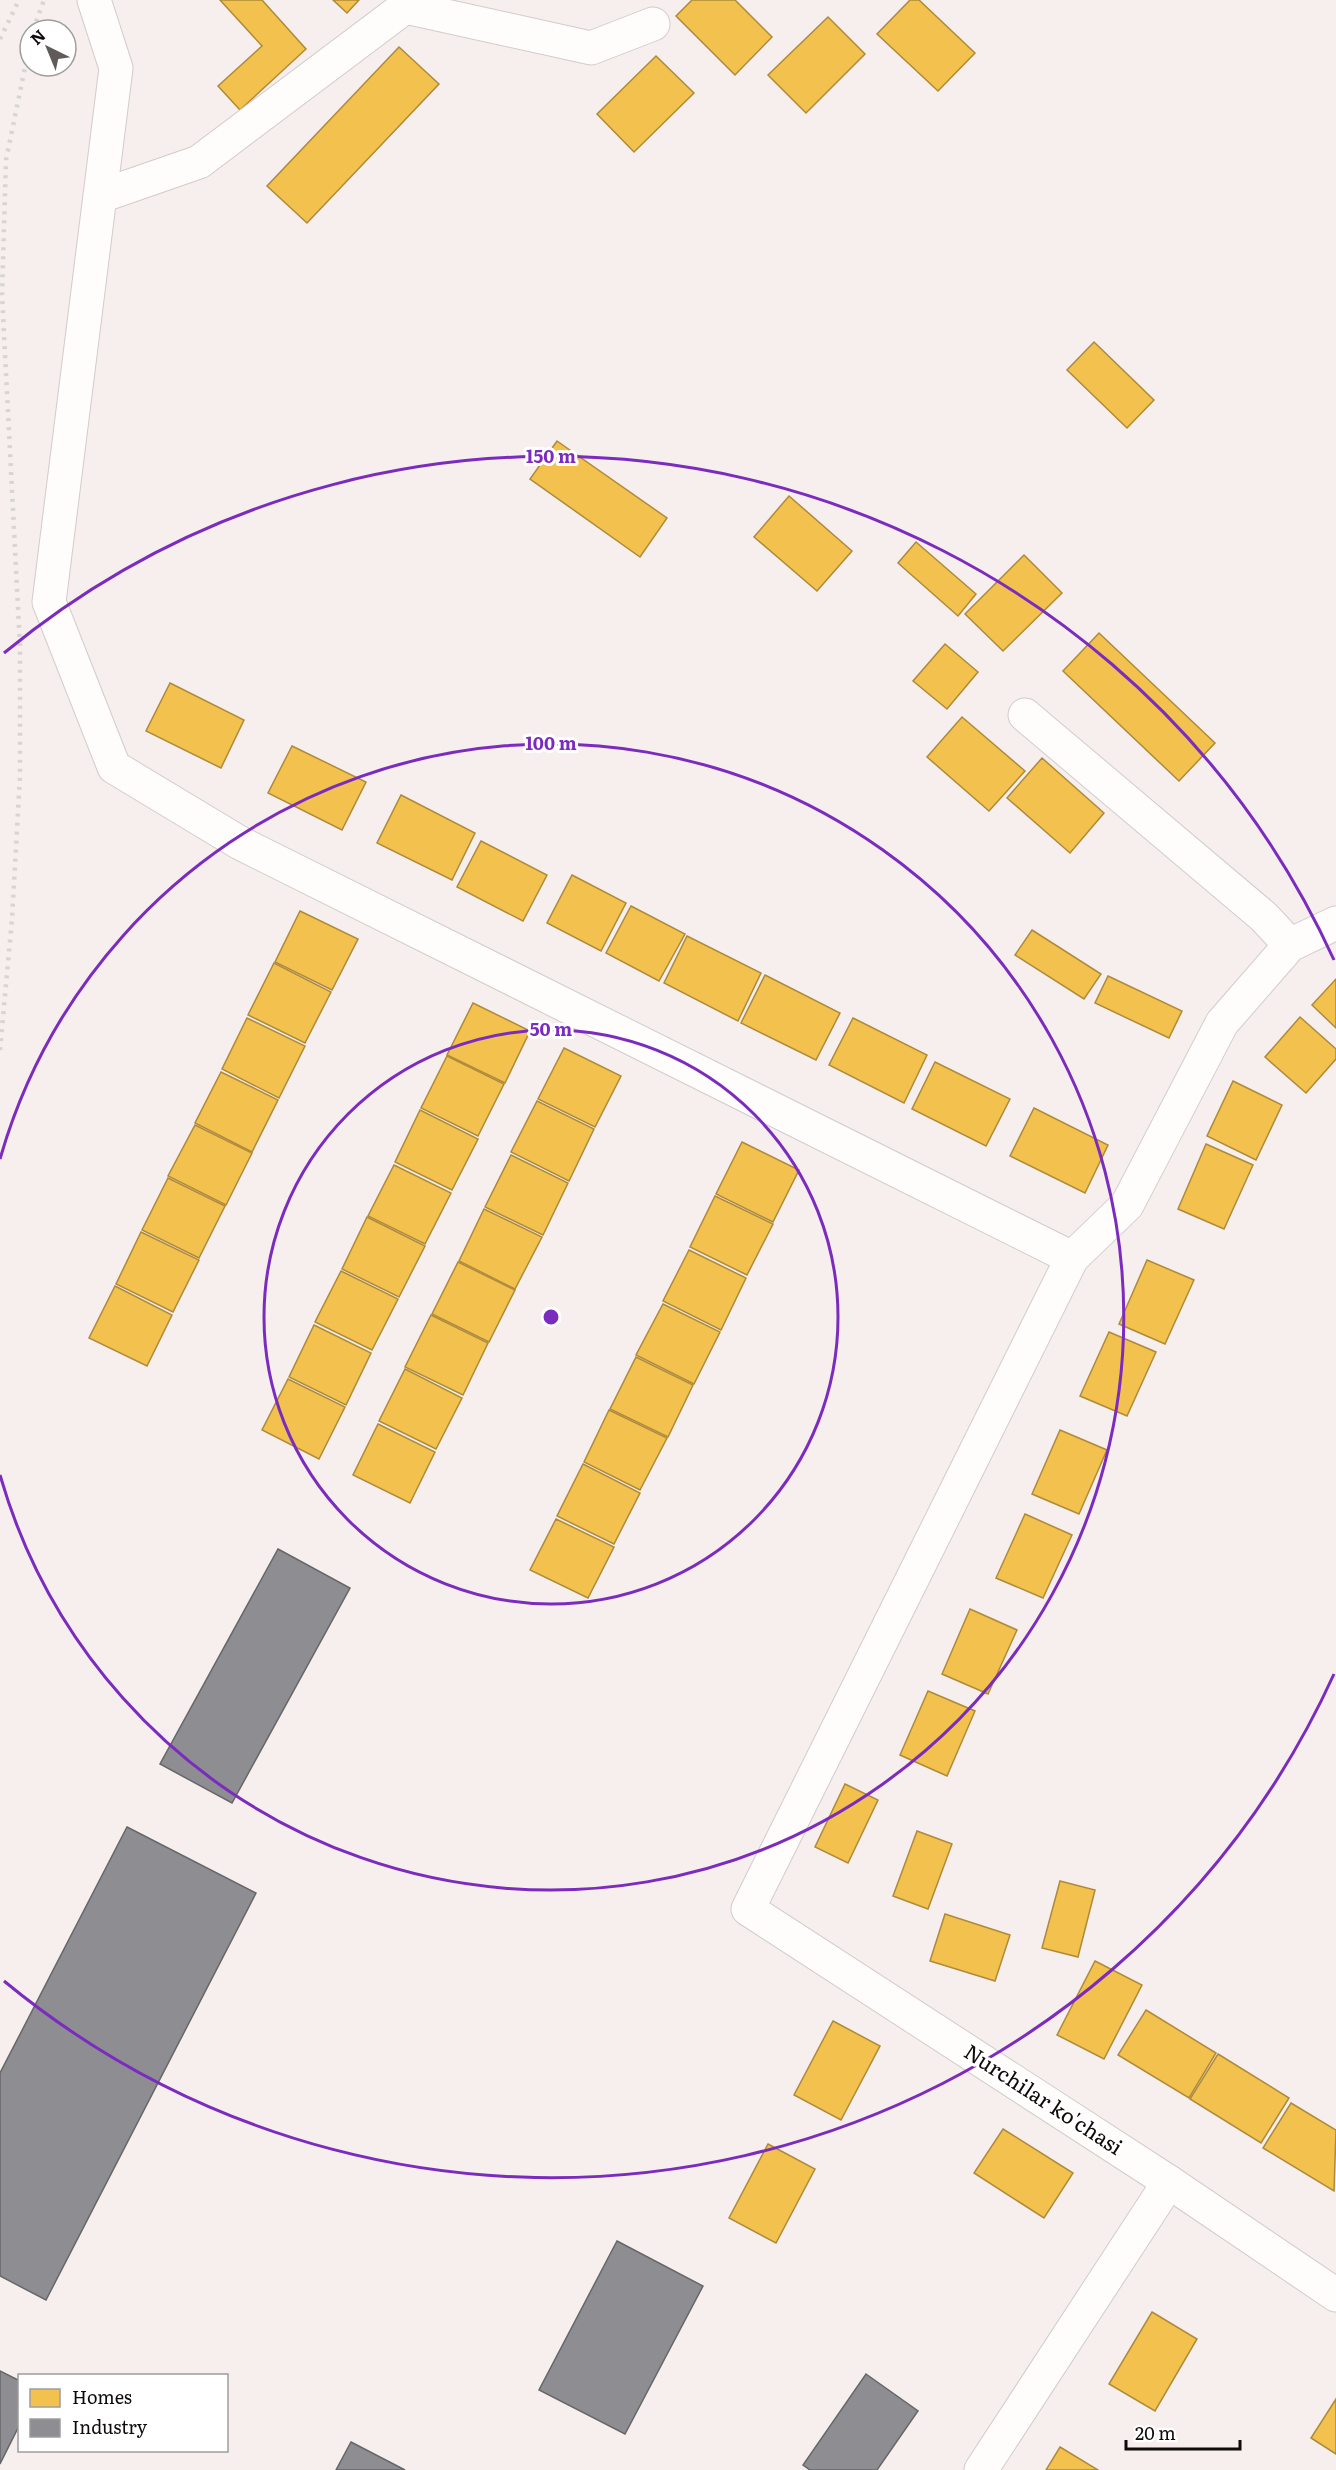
<svg xmlns="http://www.w3.org/2000/svg" width="1336" height="2470" font-family="Literata,serif">
  <style>
    .homes { fill: #f2c14e; stroke: #ae8a3a; stroke-width: 1.5 }
    .industry { fill: #8d8d92; stroke: #676669; stroke-width: 1.5 }
    .lines { fill: none; stroke-linecap: round; stroke-linejoin: round }
    .minor-casing { stroke: #d2cccb; stroke-width: 35 }
    .minor { stroke: #fefdfc; stroke-width: 33 }
    .rail { stroke: #d7d5d4; stroke-width: 4.5; stroke-dasharray: 3 6; stroke-linecap: butt }
    .ring { fill: none; stroke: #7b2cbf; stroke-width: 3 }
    .labels { text-anchor: middle; stroke-width: 6; stroke-linejoin: round; paint-order: stroke }
    .street-label { font-size: 21px; fill: #0f0b0a; stroke: #fff }
    .centre { fill: #7b2cbf; stroke: #fff; stroke-width: 3 }
    .ring-label { font-size: 18px; text-anchor: middle; font-weight: bold; fill: #7b2cbf; stroke: #fff; stroke-width: 6; stroke-linejoin: round; paint-order: stroke }
  </style>
  <rect width="100%" height="100%" fill="#f6efed"/>
  <g class="homes">
    <path d="M220 0H262L306 49 240 110 218 86 262 46Z"/>
    <path d="M333 0H359L347 13Z"/>
    <path d="M692 0H735L772 37 735 75 676 16Z"/>
    <path d="M910 0H919L975 53 938 91 877 34Z"/>
    <path d="M828 17 865 54 806 113 768 75Z"/>
    <path d="M399 47 439 84 307 223 267 186Z"/>
    <path d="M656 56 694 93 634 152 597 114Z"/>
    <path d="M1094 342 1154 400 1127 428 1067 370Z"/>
    <path d="M557 441 667 518 640 557 530 479Z"/>
    <path d="M789 496 852 551 817 591 754 537Z"/>
    <path d="M916 542 976 594 958 616 898 563Z"/>
    <path d="M1024 555 1062 593 1003 651 965 614Z"/>
    <path d="M1099 633 1215 743 1179 781 1063 671Z"/>
    <path d="M945 644 978 672 947 709 913 681Z"/>
    <path d="M170 683 244 720 221 768 146 731Z"/>
    <path d="M962 717 1025 771 989 811 927 757Z"/>
    <path d="M292 746 366 782 342 830 268 793Z"/>
    <path d="M1042 758 1104 813 1070 853 1007 798Z"/>
    <path d="M401 795 475 833 452 880 377 843Z"/>
    <path d="M481 841 547 875 523 921 457 887Z"/>
    <path d="M572 875 626 903 601 951 547 923Z"/>
    <path d="M631 906 685 934 659 981 606 953Z"/>
    <path d="M300 911 358 939 332 990 275 962Z"/>
    <path d="M1032 930 1101 974 1084 999 1015 955Z"/>
    <path d="M687 936 761 973 738 1021 664 983Z"/>
    <path d="M274 963 331 992 305 1043 248 1015Z"/>
    <path d="M765 975 840 1013 816 1060 741 1023Z"/>
    <path d="M1108 976 1182 1011 1169 1038 1095 1003Z"/>
    <path d="M1336 979V1028L1312 1005Z"/>
    <path d="M473 1003 530 1031 505 1083 447 1055Z"/>
    <path d="M1300 1017 1336 1049V1059L1306 1093 1265 1057Z"/>
    <path d="M247 1018 305 1046 279 1098 222 1069Z"/>
    <path d="M853 1018 927 1055 904 1103 829 1065Z"/>
    <path d="M564 1048 621 1076 595 1127 538 1099Z"/>
    <path d="M447 1056 504 1084 478 1136 421 1108Z"/>
    <path d="M935 1062 1010 1099 986 1146 912 1109Z"/>
    <path d="M221 1072 278 1100 252 1152 195 1123Z"/>
    <path d="M1233 1081 1282 1105 1256 1160 1207 1136Z"/>
    <path d="M537 1101 594 1129 569 1181 511 1152Z"/>
    <path d="M1034 1108 1108 1145 1085 1193 1010 1156Z"/>
    <path d="M420 1110 478 1139 452 1190 395 1162Z"/>
    <path d="M195 1125 252 1153 226 1205 168 1176Z"/>
    <path d="M742 1142 799 1170 773 1222 716 1194Z"/>
    <path d="M1206 1144 1253 1165 1224 1229 1178 1209Z"/>
    <path d="M511 1155 568 1183 543 1235 485 1207Z"/>
    <path d="M394 1165 451 1193 425 1244 368 1216Z"/>
    <path d="M168 1178 225 1206 199 1258 142 1230Z"/>
    <path d="M715 1196 773 1224 747 1275 690 1247Z"/>
    <path d="M484 1209 542 1237 515 1289 459 1261Z"/>
    <path d="M367 1217 425 1246 399 1297 342 1269Z"/>
    <path d="M141 1232 199 1260 173 1312 116 1284Z"/>
    <path d="M689 1250 746 1278 721 1330 663 1301Z"/>
    <path d="M1147 1260 1194 1280 1165 1344 1119 1324Z"/>
    <path d="M458 1262 515 1290 489 1342 432 1314Z"/>
    <path d="M341 1271 398 1299 372 1350 315 1322Z"/>
    <path d="M115 1286 172 1315 147 1366 89 1338Z"/>
    <path d="M663 1304 720 1332 694 1384 636 1355Z"/>
    <path d="M431 1315 488 1343 463 1395 405 1367Z"/>
    <path d="M314 1325 371 1353 346 1405 289 1377Z"/>
    <path d="M1109 1332 1156 1352 1127 1416 1080 1396Z"/>
    <path d="M636 1357 693 1385 668 1437 610 1409Z"/>
    <path d="M405 1369 462 1398 436 1449 379 1421Z"/>
    <path d="M288 1379 345 1407 319 1459 262 1430Z"/>
    <path d="M609 1410 667 1438 640 1490 584 1462Z"/>
    <path d="M378 1424 435 1452 410 1503 353 1475Z"/>
    <path d="M1060 1430 1107 1450 1079 1514 1032 1494Z"/>
    <path d="M583 1464 640 1493 614 1544 557 1516Z"/>
    <path d="M1025 1514 1072 1535 1043 1598 996 1578Z"/>
    <path d="M556 1519 614 1547 588 1598 530 1570Z"/>
    <path d="M970 1609 1017 1630 988 1694 942 1674Z"/>
    <path d="M928 1691 975 1711 947 1776 900 1755Z"/>
    <path d="M845 1784 878 1800 848 1863 815 1847Z"/>
    <path d="M917 1831 952 1844 928 1909 893 1896Z"/>
    <path d="M1060 1881 1095 1890 1078 1957 1042 1948Z"/>
    <path d="M945 1914 1010 1935 995 1981 930 1961Z"/>
    <path d="M1095 1961 1142 1985 1104 2059 1057 2035Z"/>
    <path d="M1146 2010 1216 2053 1189 2098 1118 2055Z"/>
    <path d="M833 2021 880 2046 841 2120 794 2095Z"/>
    <path d="M1218 2054 1289 2098 1261 2143 1190 2099Z"/>
    <path d="M1291 2103 1336 2130 1334 2191 1263 2148Z"/>
    <path d="M1003 2129 1073 2173 1044 2218 974 2173Z"/>
    <path d="M768 2144 815 2169 776 2243 729 2218Z"/>
    <path d="M1152 2312 1197 2339 1155 2411 1109 2384Z"/>
    <path d="M1336 2399V2454L1311 2438Z"/>
    <path d="M1060 2447 1098 2470H1046Z"/>
  </g>
  <g class="industry">
    <path d="M278 1549 350 1588 232 1803 160 1764Z"/>
    <path d="M127 1827 256 1893 46 2300 0 2276V2073Z"/>
    <path d="M617 2241 703 2286 625 2434 539 2390Z"/>
    <path d="M0 2371 20 2381V2424L0 2464Z"/>
    <path d="M866 2374 918 2411 877 2470H810L803 2465Z"/>
    <path d="M351 2442 405 2470H336Z"/>
  </g>
  <g class="lines">
    <defs>
      <g id="minor">
        <path d="M94 0 116 68 49 602 114 767 240 843 1072 1258"/>
        <path d="M101 196 199 162 405 7 591 48 653 24"/>
        <path d="M1025 715 1264 917 1290 945"/>
        <path d="M1336 923 1290 945 1222 1023 1127 1205 1072 1258 748 1909 1169 2182 1336 2295"/>
        <path d="M981 2470 1169 2182"/>
      </g>
    </defs>
    <use href="#minor" class="minor-casing"/>
    <use href="#minor" class="minor"/>
    <g class="rail">
      <path d="M33 30 44 0"/>
      <path d="M0 39 19 0"/>
      <path d="M0 1050 12 919 20 776V646L2 295 6 160 30 43"/>
    </g>
  </g>
  <g class="ring">
    <circle cx="551" cy="1317" r="287"/>
    <path d="M0 1159A573 573 0 1 1 0 1475"/>
    <path d="M1334 1674A860 860 0 0 1 4 1981M4 653A860 860 0 0 1 1334 960"/>
  </g>
  <g class="labels">
    <g class="street-label">
      <text transform="translate(1043 2100) rotate(33)" y="7">Nurchilar ko'chasi</text>
    </g>
  </g>
  <circle cx="551" cy="1317" r="9" class="centre"/>
  <g class="ring-label">
    <text x="551" y="463">150 m</text>
    <text x="551" y="750">100 m</text>
    <text x="551" y="1036">50 m</text>
  </g>
  <rect x="18" y="2374" width="210" height="78" fill="#ffffff" stroke="#9f9d9d" stroke-width="1.5"/>
  <rect x="30" y="2389" width="30" height="18" fill="#f2c14e" stroke="#9f9d9d" stroke-width="1.5"/>
  <text x="72" y="2404" font-size="18" fill="#0f0b0a">Homes</text>
  <rect x="30" y="2419" width="30" height="18" fill="#8d8d92" stroke="#9f9d9d" stroke-width="1.5"/>
  <text x="72" y="2434" font-size="18" fill="#0f0b0a">Industry</text>
  <g transform="translate(48 48) rotate(317)"><circle r="28" fill="#ffffff" stroke="#9f9d9d" stroke-width="1.5"/>
  <path d="M0-4.5L10 22L0 15L-10 22Z" fill="#605b59"/>
  <text y="-9" font-size="16" font-weight="bold" text-anchor="middle" fill="#0f0b0a">N</text>
  </g>
  <path d="M1126 2440v9h114v-9" fill="none" stroke="#0f0b0a" stroke-width="3"/>
  <text x="1135" y="2440" font-size="18" fill="#0f0b0a" stroke="#ffffff" stroke-width="4.5" paint-order="stroke">20 m</text>
</svg>
